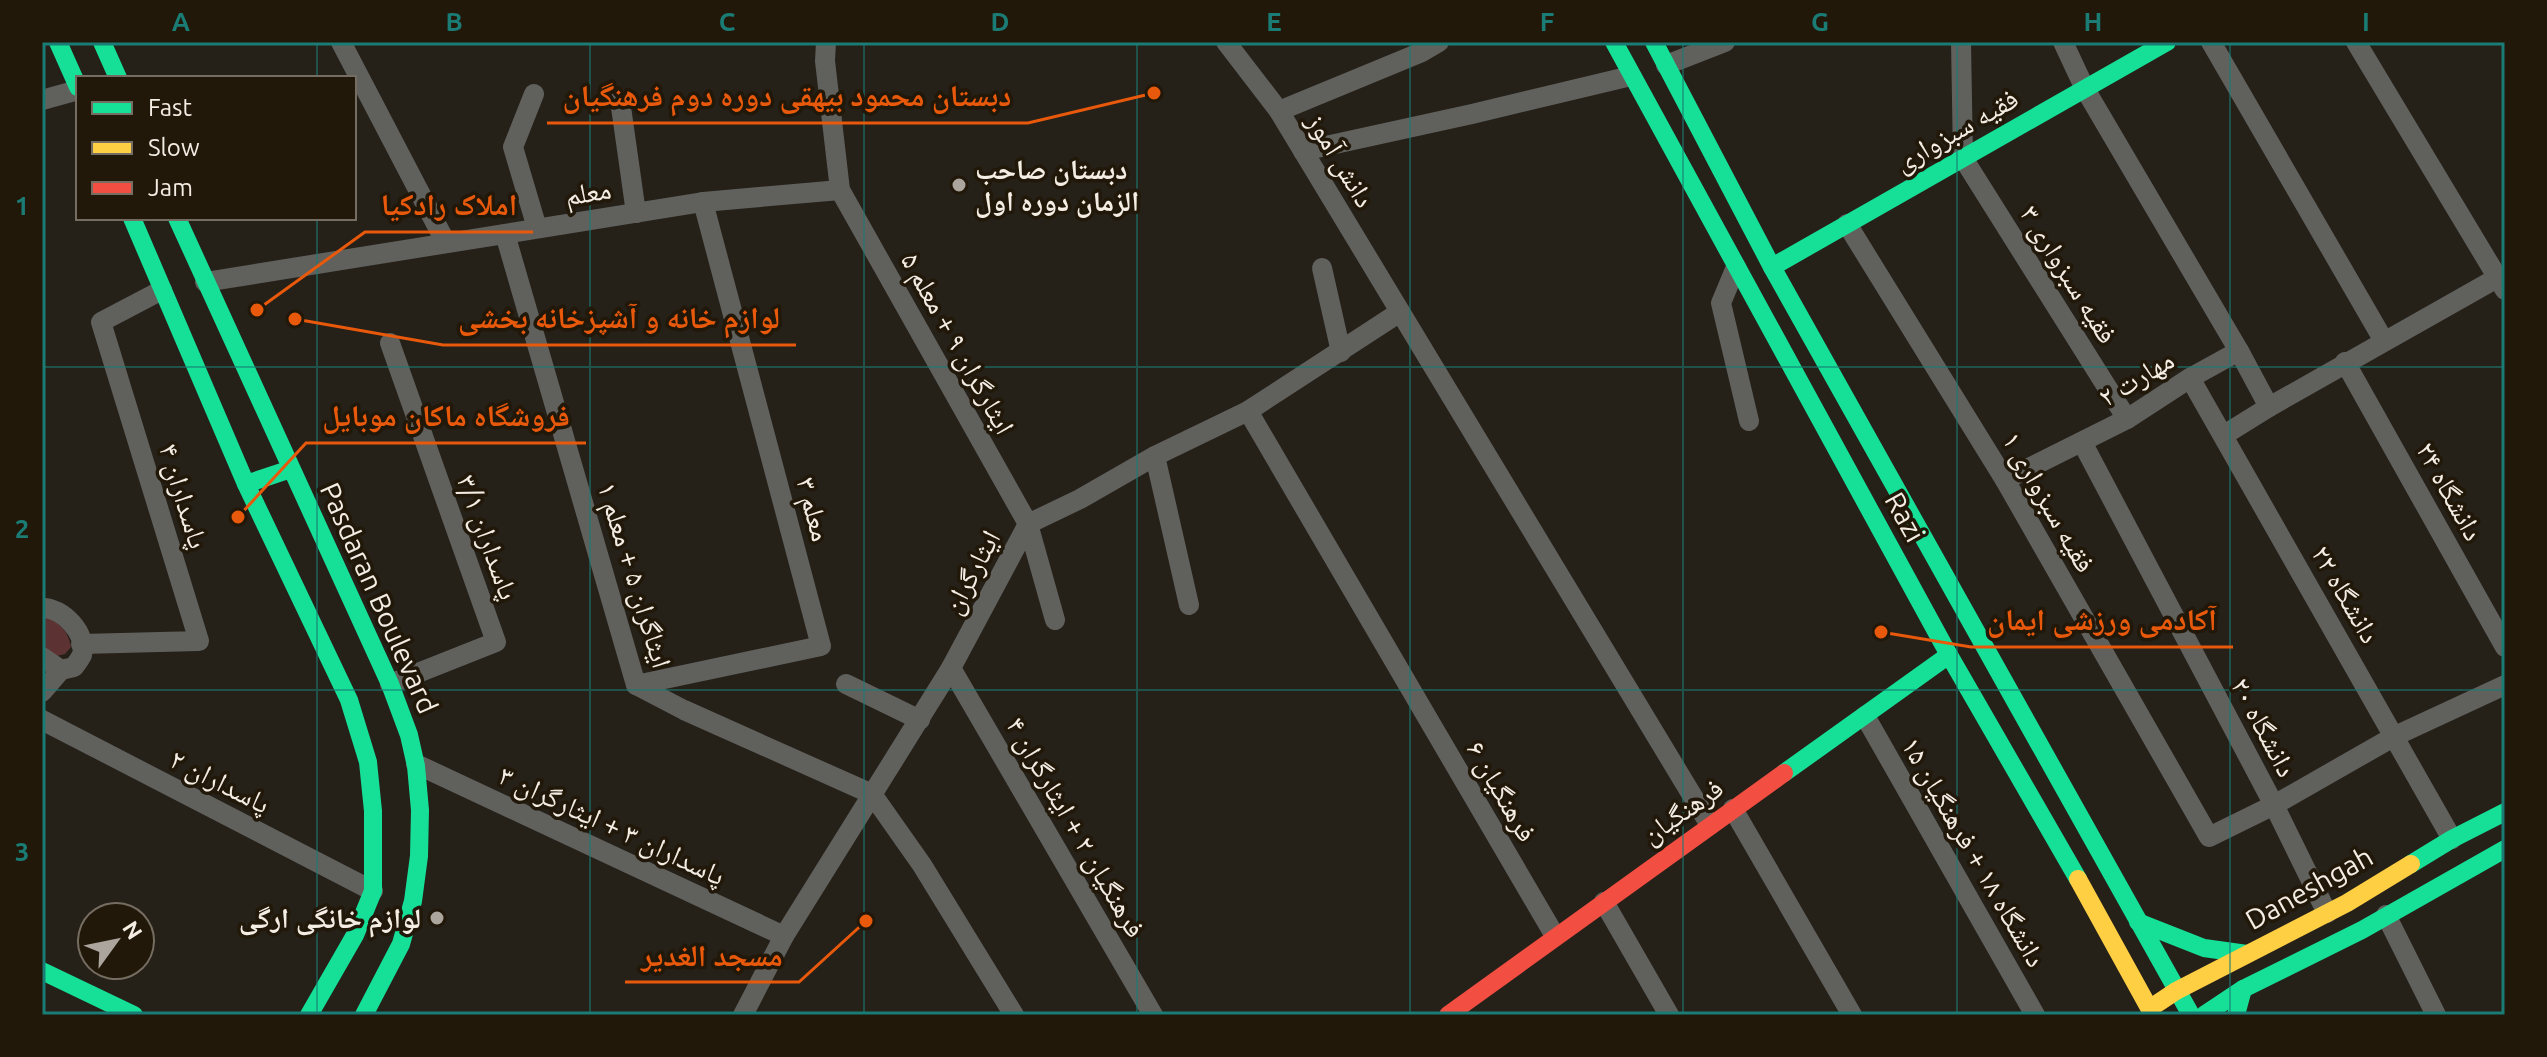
<svg xmlns="http://www.w3.org/2000/svg" width="2547" height="1057" font-family="Ubuntu,'Noto Naskh Arabic',sans-serif">
  <style>
    .green { fill: #5d3233 }
    .lines { fill: none; stroke-linecap: round; stroke-linejoin: round }
    .street { stroke: #60605d; stroke-width: 20 }
    .fast { stroke: #16e098; stroke-width: 18 }
    .slow { stroke: #ffcf43; stroke-width: 18 }
    .jam { stroke: #f24e42; stroke-width: 18 }
    .grid { fill: none; stroke: #1a7c74; stroke-width: 2; stroke-opacity: 0.55 }
    .poi-dot { fill: #aca59d; stroke: #211809; stroke-width: 3 }
    .labels { text-anchor: middle; stroke-width: 7; stroke-linejoin: round; paint-order: stroke }
    .street-label { font-size: 28px; fill: #f4ede4; stroke: #211809 }
    .poi-label { font-size: 28px; font-weight: bold; fill: #f4ede4; stroke: #211809; text-anchor: start }
    .leader { fill: none; stroke: #e8590c; stroke-width: 3 }
    .callout-dot { fill: #e8590c; stroke: #211809; stroke-width: 3 }
    .callout-label { font-size: 30px; text-anchor: middle; font-weight: bold; fill: #e8590c; stroke: #211809; stroke-width: 7; stroke-linejoin: round; paint-order: stroke }
    .neatline { fill: none; stroke: #1a7c74; stroke-width: 3 }
    .grid-label { font-size: 26px; text-anchor: middle; font-weight: bold; fill: #1a7c74 }
  </style>
  <rect width="100%" height="100%" fill="#252018"/>
  <path class="green" d="M42 615C59 623 67 628 71 647L65 654 57 656 42 647Z"/>
  <g class="lines">
    <g class="street">
      <path d="M341 42 446 243"/>
      <path d="M826 42 825 61 840 190 1028 524 1055 620"/>
      <path d="M1226 42 1279 111 1710 825"/>
      <path d="M1961 42 1963 158 2127 419"/>
      <path d="M2063 42 2085 89 2239 351"/>
      <path d="M2211 42 2384 341"/>
      <path d="M2356 42 2505 290"/>
      <path d="M1666 65 1725 42"/>
      <path d="M534 94 513 147 537 228"/>
      <path d="M42 100 78 90"/>
      <path d="M620 100 636 213"/>
      <path d="M1279 111 1422 52 1439 42"/>
      <path d="M1303 151 1472 114 1631 76"/>
      <path d="M1847 224 2005 480 2209 837 2274 805 2395 736 2505 685"/>
      <path d="M505 234 636 685 684 710 872 794 922 865 1014 1015"/>
      <path d="M1736 267 1721 303 1749 421"/>
      <path d="M1322 268 1341 352"/>
      <path d="M205 282 703 202 840 190"/>
      <path d="M390 343 496 642 390 684"/>
      <path d="M2345 362 2505 647"/>
      <path d="M2190 378 2452 839"/>
      <path d="M1248 411 1555 936"/>
      <path d="M2224 435 2269 407"/>
      <path d="M2082 442 2274 805 2327 913"/>
      <path d="M1155 456 1189 605"/>
      <path d="M2005 480 2127 419 2190 378 2239 351 2269 407 2497 278"/>
      <path d="M42 608C62 607 88 634 82 655 80 659 77 663 74 667L61 670 42 657"/>
      <path d="M81 644 199 641 101 322 162 290"/>
      <path d="M951 668 1153 1015"/>
      <path d="M846 684 920 720"/>
      <path d="M636 685 821 646 703 202"/>
      <path d="M42 692 61 670"/>
      <path d="M1865 716 2035 1015"/>
      <path d="M42 720 373 891"/>
      <path d="M416 764 784 936"/>
      <path d="M1733 809 1852 1015"/>
      <path d="M1604 902 1669 1015"/>
      <path d="M2386 915 2436 1015"/>
      <path d="M743 1015 784 936 951 668 1028 524 1080 499 1155 456 1248 411 1400 312"/>
    </g>
    <g class="fast">
      <path d="M58 42 78 87"/>
      <path d="M102 42 118 78"/>
      <path d="M1614 42 1949 655 2078 879"/>
      <path d="M1654 42 1772 267 2191 1015"/>
      <path d="M132 218 246 484 349 700 368 762 373 811V891L355 935 309 1015"/>
      <path d="M177 218 390 684 409 735 416 766 420 810 419 856 413 901 401 944 364 1015"/>
      <path d="M1772 267 2167 42"/>
      <path d="M246 484 291 469"/>
      <path d="M1784 773 1949 655"/>
      <path d="M2411 864 2452 839 2505 812"/>
      <path d="M2138 922 2204 948 2247 954"/>
      <path d="M42 971 134 1015"/>
      <path d="M2204 1015 2243 989 2362 930 2505 849"/>
      <path d="M2236 1015 2243 989"/>
    </g>
    <g class="slow">
      <path d="M2078 879 2153 1015"/>
      <path d="M2158 1003 2176 991 2347 903 2411 864"/>
    </g>
    <path class="jam" d="M1448 1015 1784 773"/>
  </g>
  <path class="grid" d="M317 42V78M590 42V1015M864 42V1015M1137 42V1015M1410 42V1015M1683 42V1015M1957 42V1015M2230 42V1015M317 218V1015M42 367H2505M42 690H2505"/>
  <g class="poi-dot">
    <circle cx="959" cy="185" r="8"/>
    <circle cx="437" cy="918" r="8"/>
  </g>
  <g class="labels">
    <g class="street-label">
      <text transform="translate(1956 130) rotate(-30)" y="10">فقیه سبزواری</text>
      <text transform="translate(1341 160) rotate(59)" y="10">دانش آموز</text>
      <text transform="translate(588 192) rotate(-9)" y="10">معلم</text>
      <text transform="translate(2069 274) rotate(58)" y="10">فقیه سبزواری ۳</text>
      <text transform="translate(958 343) rotate(61)" y="10">ایثارگران ۹ + معلم ۵</text>
      <text transform="translate(2136 378) rotate(-31)" y="10">مهارت ۲</text>
      <text transform="translate(2450 491) rotate(61)" y="10">دانشگاه ۲۴</text>
      <text transform="translate(184 496) rotate(73)" y="10">پاسداران ۴</text>
      <text transform="translate(2049 502) rotate(60)" y="10">فقیه سبزواری ۱</text>
      <text transform="translate(814 509) rotate(75)" y="10">معلم ۳</text>
      <text transform="translate(1905 517) rotate(61)" y="10">Razi</text>
      <text transform="translate(488 537) rotate(70)" y="10">پاسداران ۳/۱</text>
      <text transform="translate(971 572) rotate(-62)" y="10">ایثارگران</text>
      <text transform="translate(635 575) rotate(73)" y="10">ایثاگران ۵ + معلم ۱</text>
      <text transform="translate(2346 594) rotate(60)" y="10">دانشگاه ۲۲</text>
      <text transform="translate(379 598) rotate(66)" y="10">Pasdaran Boulevard</text>
      <text transform="translate(2264 727) rotate(62)" y="10">دانشگاه ۲۰</text>
      <text transform="translate(220 781) rotate(27)" y="10">پاسداران ۲</text>
      <text transform="translate(1502 791) rotate(60)" y="10">فرهنگیان ۶</text>
      <text transform="translate(1682 811) rotate(-35)" y="10">فرهنگیان</text>
      <text transform="translate(612 825) rotate(25)" y="10">پاسداران ۳ + ایثارگران ۳</text>
      <text transform="translate(1076 827) rotate(60)" y="10">فرهنگیان ۲ + ایثارگران ۴</text>
      <text transform="translate(1974 852) rotate(60)" y="10">دانشگاه ۱۸ + فرهنگیان ۱۵</text>
      <text transform="translate(2309 888) rotate(-29)" y="10">Daneshgah</text>
    </g>
    <g class="poi-label">
      <text x="975" y="179">دبستان صاحب<tspan x="975" dy="32">الزمان دوره اول</tspan></text>
      <text x="421" y="928" text-anchor="end">لوازم خانگی ارگی</text>
    </g>
  </g>
  <path class="leader" d="M1154 93L1028 123H547M257 310L365 232H533M295 319L443 345H796M238 517L306 443H586M1881 632L1971 647H2233M866 921L799 982H625"/>
  <g class="callout-dot">
    <circle cx="1154" cy="93" r="8"/>
    <circle cx="257" cy="310" r="8"/>
    <circle cx="295" cy="319" r="8"/>
    <circle cx="238" cy="517" r="8"/>
    <circle cx="1881" cy="632" r="8"/>
    <circle cx="866" cy="921" r="8"/>
  </g>
  <g class="callout-label">
    <text x="787" y="106">دبستان محمود بیهقی دوره دوم فرهنگیان</text>
    <text x="449" y="215">املاک رادکیا</text>
    <text x="619" y="328">لوازم خانه و آشپزخانه بخشی</text>
    <text x="446" y="426">فروشگاه ماکان موبایل</text>
    <text x="2102" y="630">آکادمی ورزشی ایمان</text>
    <text x="712" y="966">مسجد الغدیر</text>
  </g>
  <rect width="2547" height="1057" fill="none" stroke="#211809" stroke-width="88"/>
  <rect x="76" y="76" width="280" height="144" fill="#211809" stroke="#756d61" stroke-width="2"/>
  <rect x="92" y="102" width="40" height="12" fill="#16e098" stroke="#756d61" stroke-width="2"/>
  <text x="148" y="116" font-size="24" fill="#f4ede4">Fast</text>
  <rect x="92" y="142" width="40" height="12" fill="#ffcf43" stroke="#756d61" stroke-width="2"/>
  <text x="148" y="156" font-size="24" fill="#f4ede4">Slow</text>
  <rect x="92" y="182" width="40" height="12" fill="#f24e42" stroke="#756d61" stroke-width="2"/>
  <text x="148" y="196" font-size="24" fill="#f4ede4">Jam</text>
  <g transform="translate(116 941) rotate(57)"><circle r="38" fill="#211809" stroke="#756d61" stroke-width="2"/>
  <path d="M0-6L14 30L0 20L-14 30Z" fill="#aca59d"/>
  <text y="-12" font-size="22" font-weight="bold" text-anchor="middle" fill="#f4ede4">N</text>
  </g>
  <rect x="44" y="44" width="2459" height="969" class="neatline"/>
  <g class="grid-label">
    <text x="181" y="31">A</text>
    <text x="454" y="31">B</text>
    <text x="727" y="31">C</text>
    <text x="1000" y="31">D</text>
    <text x="1274" y="31">E</text>
    <text x="1547" y="31">F</text>
    <text x="1820" y="31">G</text>
    <text x="2093" y="31">H</text>
    <text x="2366" y="31">I</text>
    <text x="22" y="215">1</text>
    <text x="22" y="538">2</text>
    <text x="22" y="861">3</text>
  </g>
</svg>
